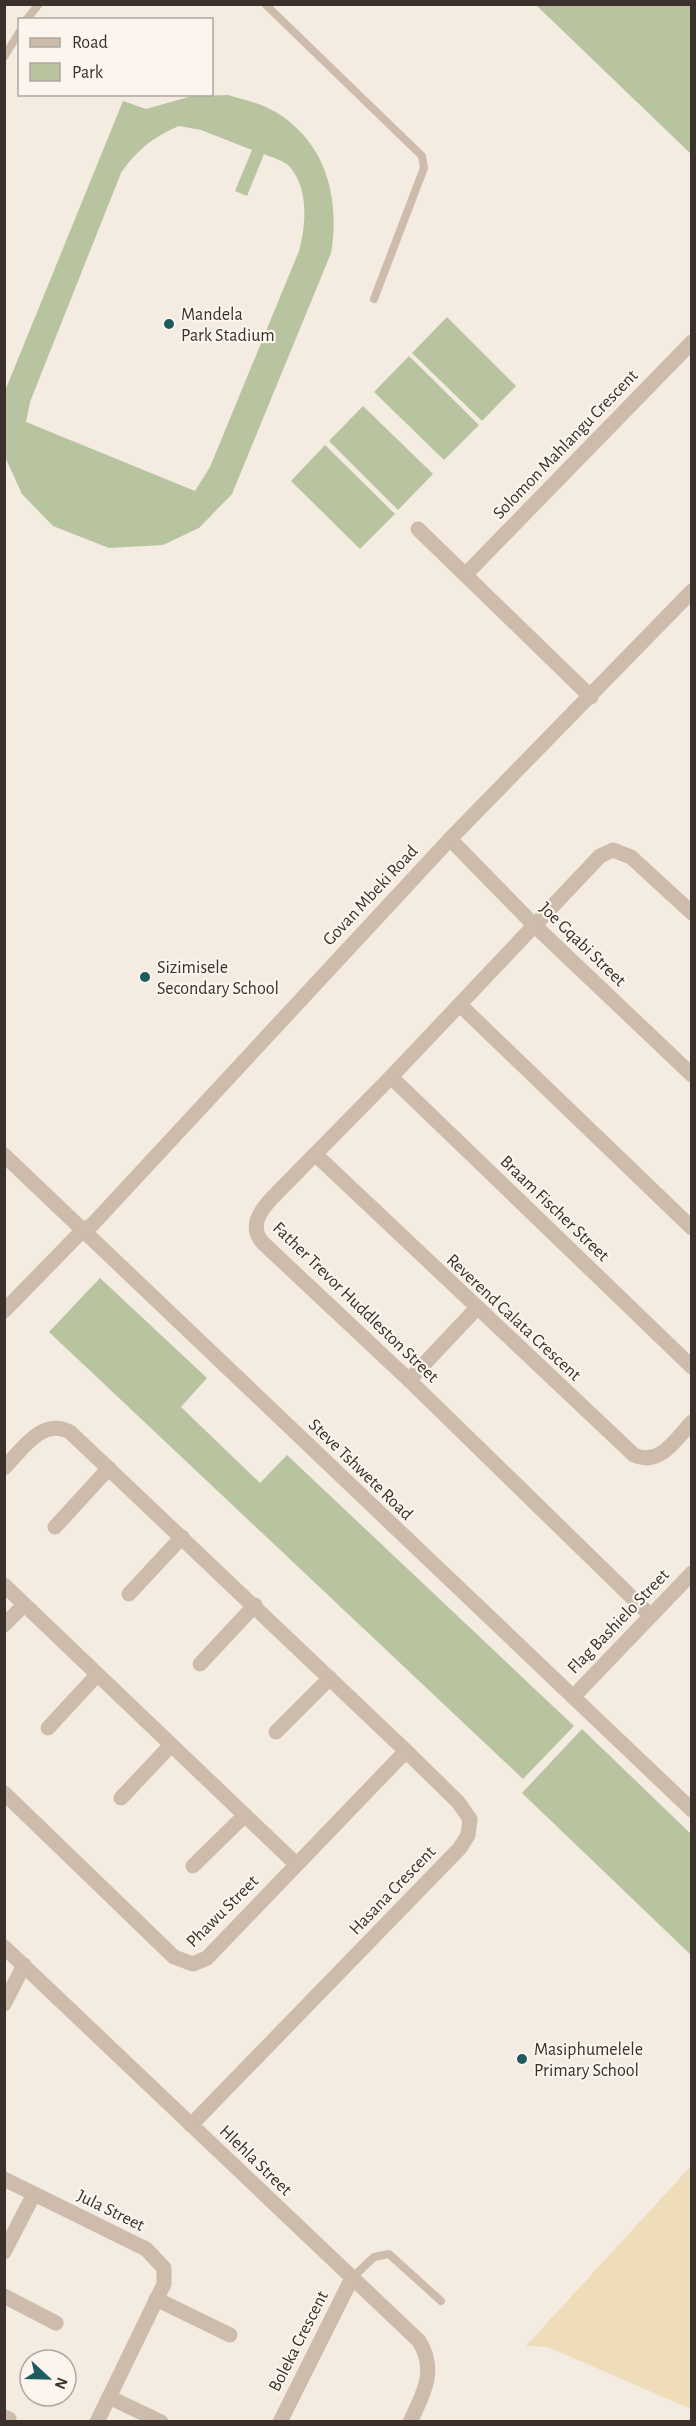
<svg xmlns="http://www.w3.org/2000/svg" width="696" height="2426" font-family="'Alegreya Sans',sans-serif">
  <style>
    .green { fill: #b8c4a0; fill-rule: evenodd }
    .sand { fill: #efdcb8 }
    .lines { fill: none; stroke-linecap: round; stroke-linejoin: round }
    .lane { stroke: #cdbbac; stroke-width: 8 }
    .street { stroke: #cdbbac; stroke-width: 15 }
    .poi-dot { fill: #1f5a5e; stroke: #fbf5ee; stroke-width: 2 }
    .labels { text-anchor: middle; stroke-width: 4.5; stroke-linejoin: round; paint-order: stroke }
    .poi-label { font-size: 18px; fill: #3b302b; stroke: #fbf5ee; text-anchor: start }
    .street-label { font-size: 18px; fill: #3b302b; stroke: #fbf5ee }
  </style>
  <rect width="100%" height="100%" fill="#f4ebe1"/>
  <g class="green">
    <path d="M536 5H691V154Z"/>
    <path d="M228 95C241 99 256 102 268 108 324 136 341 195 331 253L232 494 199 528 163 545 109 548 53 526 22 494 5 457V391L123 101 146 109 192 96ZM179 126 201 130 252 150 235 191 247 196 264 154C271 157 285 161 290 167 309 190 306 225 299 251L210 467 195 491 26 422 30 402 121 173C137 150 153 137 179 126Z"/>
    <path d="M447 317 516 386 482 421 412 353Z"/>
    <path d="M409 356 479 425 444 460 374 392Z"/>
    <path d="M363 406 433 474 398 510 329 441Z"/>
    <path d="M325 445 395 514 360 549 291 481Z"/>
    <path d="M100 1278 207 1378 181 1407 260 1483 287 1455 574 1726 523 1779 49 1332Z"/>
    <path d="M582 1729 691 1834V1955L522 1793Z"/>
  </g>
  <path class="sand" d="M691 2166V2409L548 2347 526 2346Z"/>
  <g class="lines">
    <g class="lane">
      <path d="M265 4 422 156 424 168 374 299"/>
      <path d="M26 20 39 4"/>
      <path d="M4 57 20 31"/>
      <path d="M352 2278 374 2257 389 2254 441 2301"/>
    </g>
    <g class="street">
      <path d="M418 529 591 697"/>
      <path d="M466 574 692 342"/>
      <path d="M450 839 534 925 692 1075"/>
      <path d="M460 1005 692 1228"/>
      <path d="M391 1077 692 1367"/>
      <path d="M4 1155 692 1810"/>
      <path d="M316 1155 634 1455C660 1467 676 1439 692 1422"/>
      <path d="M4 1311 82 1231 92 1225 450 839 692 591"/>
      <path d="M409 1380 476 1309"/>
      <path d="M4 1468C22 1450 42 1417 70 1432L406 1751 458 1802 470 1819 468 1835 460 1848 191 2125"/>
      <path d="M55 1527 109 1468"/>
      <path d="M4 1585 296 1864"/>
      <path d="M129 1594 182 1537"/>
      <path d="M651 1616 409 1380 263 1243C249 1227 259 1212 272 1198L391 1077 600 856 613 850 631 857 692 913"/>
      <path d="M4 1625 24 1605"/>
      <path d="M200 1664 255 1605"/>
      <path d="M573 1697 692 1573"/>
      <path d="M48 1728 97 1675"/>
      <path d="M276 1732 330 1678"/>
      <path d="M4 1793 174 1957 193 1964 207 1958 406 1751"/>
      <path d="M121 1798 171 1745"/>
      <path d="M193 1866 245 1815"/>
      <path d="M4 1947 419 2341C437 2370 424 2393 410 2422"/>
      <path d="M4 2004 24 1965"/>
      <path d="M4 2179 146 2249 164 2268V2284L97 2422"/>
      <path d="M4 2252 34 2194"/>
      <path d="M4 2296 56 2323"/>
      <path d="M156 2299 230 2335"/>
      <path d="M109 2397 161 2422"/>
      <path d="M4 2417 9 2419"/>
      <path d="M280 2422 352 2278"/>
    </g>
  </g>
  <g class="poi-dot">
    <circle cx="169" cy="324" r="6"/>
    <circle cx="145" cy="977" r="6"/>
    <circle cx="522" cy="2059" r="6"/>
  </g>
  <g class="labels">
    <g class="poi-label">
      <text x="181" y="320">Mandela<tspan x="181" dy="21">Park Stadium</tspan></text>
      <text x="157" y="973">Sizimisele<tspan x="157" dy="21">Secondary School</tspan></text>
      <text x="534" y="2055">Masiphumelele<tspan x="534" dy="21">Primary School</tspan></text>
    </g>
    <g class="street-label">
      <text transform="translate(565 444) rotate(-46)" y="6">Solomon Mahlangu Crescent</text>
      <text transform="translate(370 895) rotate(-47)" y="6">Govan Mbeki Road</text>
      <text transform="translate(583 944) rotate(44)" y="6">Joe Gqabi Street</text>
      <text transform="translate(555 1208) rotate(44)" y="6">Braam Fischer Street</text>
      <text transform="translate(356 1302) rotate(44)" y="6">Father Trevor Huddleston Street</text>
      <text transform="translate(514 1317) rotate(43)" y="6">Reverend Calata Crescent</text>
      <text transform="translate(361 1469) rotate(44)" y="6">Steve Tshwete Road</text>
      <text transform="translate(618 1621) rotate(-46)" y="6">Flag Bashielo Street</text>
      <text transform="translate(392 1890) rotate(-46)" y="6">Hasana Crescent</text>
      <text transform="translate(222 1911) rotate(-45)" y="6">Phawu Street</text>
      <text transform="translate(256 2160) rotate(44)" y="6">Hlehla Street</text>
      <text transform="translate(111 2210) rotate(26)" y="6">Jula Street</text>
      <text transform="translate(298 2341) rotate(-63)" y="6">Boleka Crescent</text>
    </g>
  </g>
  <rect width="696" height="2426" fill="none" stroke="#3b302b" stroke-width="12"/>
  <rect x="18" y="18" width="195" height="78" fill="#fbf5ee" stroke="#aea6a0" stroke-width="1.5"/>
  <rect x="30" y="38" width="30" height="9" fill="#cdbbac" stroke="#aea6a0" stroke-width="1.5"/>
  <text x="72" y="48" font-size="18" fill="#3b302b">Road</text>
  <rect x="30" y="63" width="30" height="18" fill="#b8c4a0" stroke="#aea6a0" stroke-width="1.5"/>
  <text x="72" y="78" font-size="18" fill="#3b302b">Park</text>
  <g transform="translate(48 2378) rotate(112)"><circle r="28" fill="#fbf5ee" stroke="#aea6a0" stroke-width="1.5"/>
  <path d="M0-4.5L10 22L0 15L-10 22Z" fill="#1f5a5e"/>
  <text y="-9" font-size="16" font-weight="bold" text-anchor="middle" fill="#3b302b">N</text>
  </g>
</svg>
